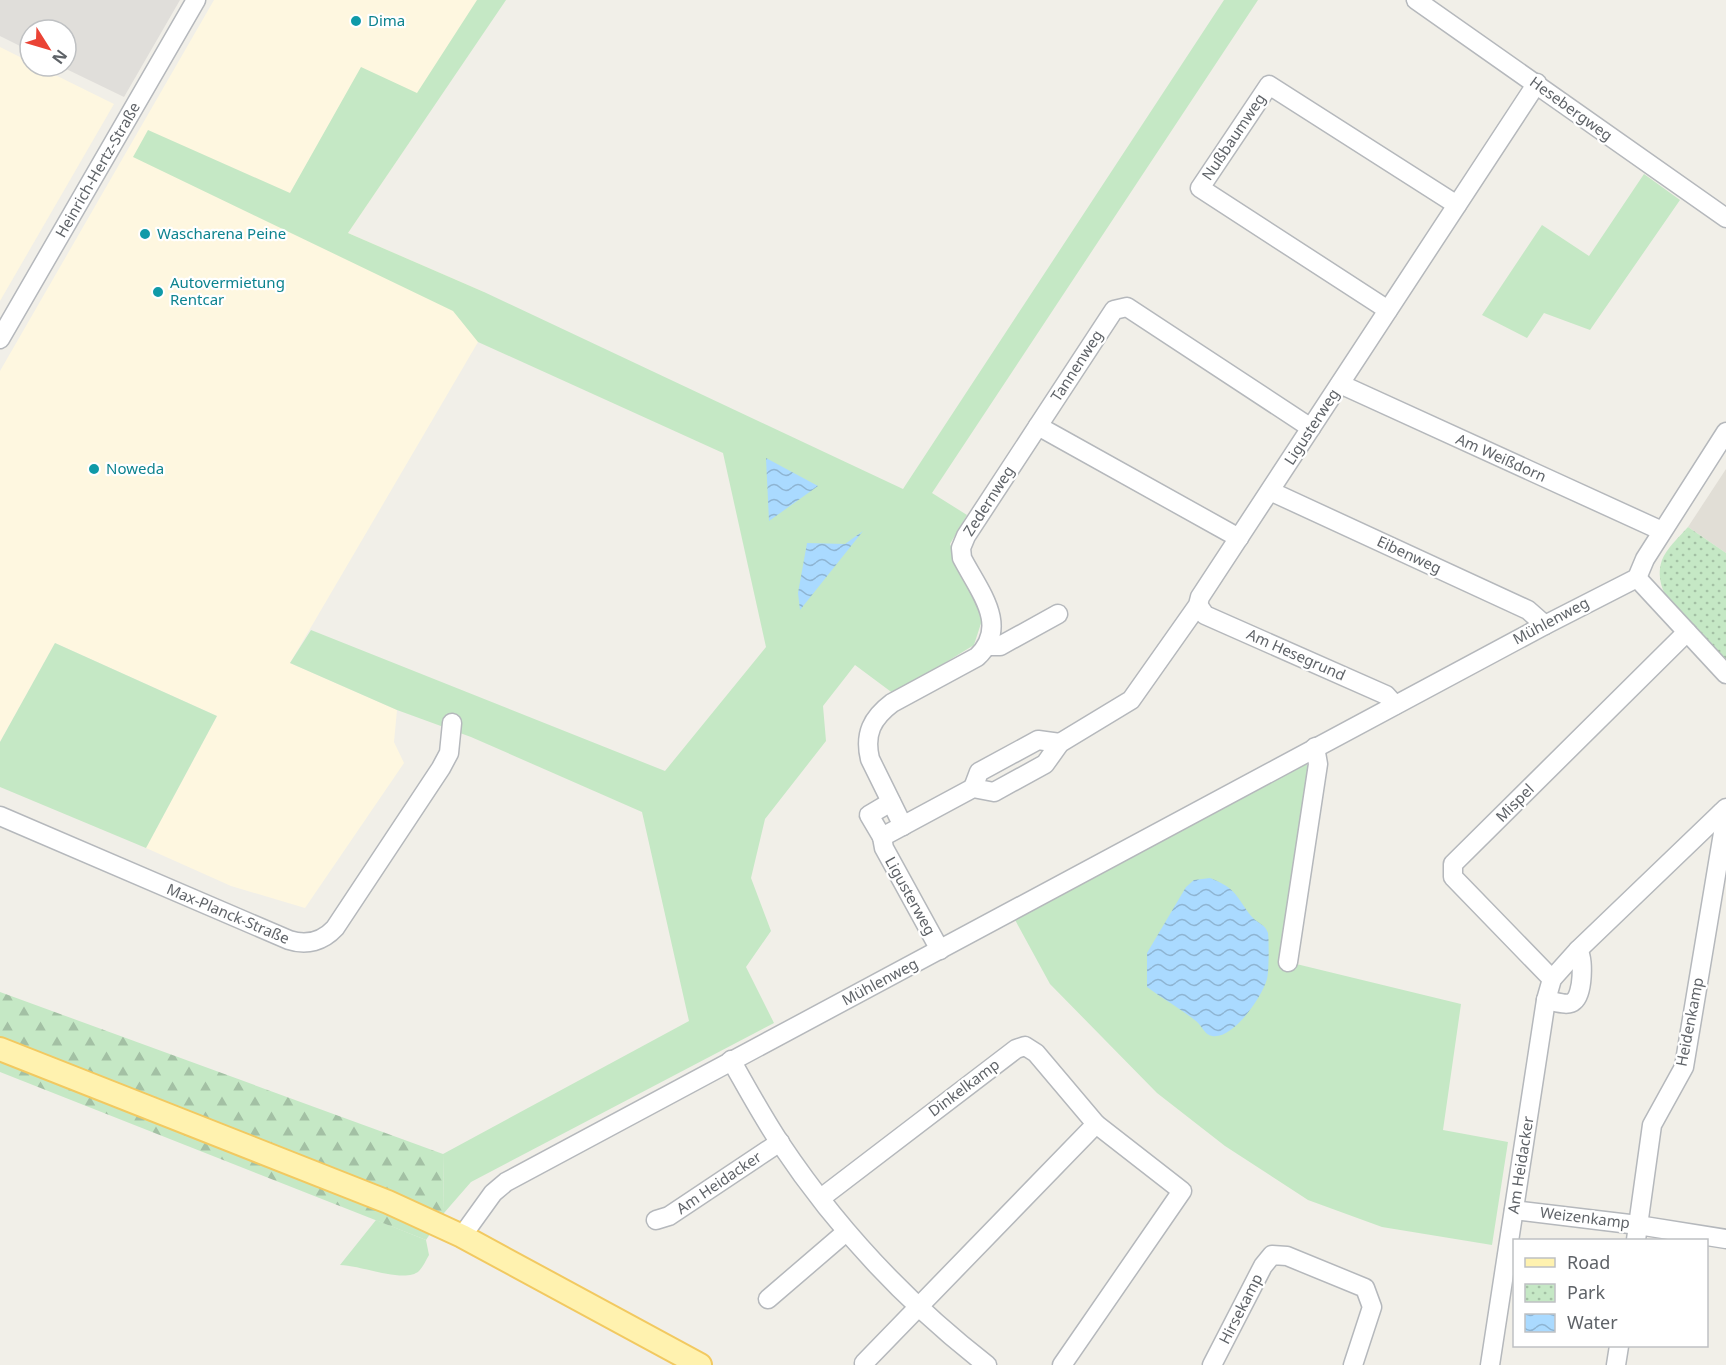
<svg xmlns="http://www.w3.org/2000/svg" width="1726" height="1365" font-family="'Noto Sans',sans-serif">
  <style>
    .commercial { fill: #fef7e0 }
    .industrial { fill: #e0deda }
    .education { fill: #e1ded6 }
    .grass { fill: #c5e8c5 }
    .forest { fill: url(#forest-firs) }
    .park { fill: url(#park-dots) }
    .water { fill: url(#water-waves) }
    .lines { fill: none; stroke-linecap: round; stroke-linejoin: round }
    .minor-casing { stroke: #b5b8bc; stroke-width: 21 }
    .major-casing { stroke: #f2c960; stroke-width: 26 }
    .minor { stroke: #fff; stroke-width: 18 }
    .major { stroke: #fff2af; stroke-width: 22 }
    .culture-dot { fill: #0f9aa8; stroke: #fff; stroke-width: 2 }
    .labels { text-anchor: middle; stroke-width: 4.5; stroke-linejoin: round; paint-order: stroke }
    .culture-label { font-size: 15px; fill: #0d838f; stroke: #fff; text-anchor: start }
    .street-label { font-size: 15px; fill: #5f6368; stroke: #fff }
  </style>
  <defs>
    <pattern id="forest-firs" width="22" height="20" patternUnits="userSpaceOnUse" patternTransform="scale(1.5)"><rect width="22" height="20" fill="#c5e8c5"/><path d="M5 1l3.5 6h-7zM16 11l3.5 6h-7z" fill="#a3c0a4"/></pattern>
    <pattern id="park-dots" width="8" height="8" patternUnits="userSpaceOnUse" patternTransform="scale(1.5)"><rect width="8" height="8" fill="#c5e8c5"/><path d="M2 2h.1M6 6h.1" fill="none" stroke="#a3c0a4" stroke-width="1.8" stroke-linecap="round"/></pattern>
    <pattern id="water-waves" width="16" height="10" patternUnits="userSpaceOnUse" patternTransform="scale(1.5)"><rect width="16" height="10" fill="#aadaff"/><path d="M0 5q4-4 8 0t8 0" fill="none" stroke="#8eb4d2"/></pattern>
  </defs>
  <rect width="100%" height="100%" fill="#f1efe8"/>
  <g class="commercial">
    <path d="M214 0H505L348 233 484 292 478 342 290 663 397 710 394 742 404 763 305 908 231 886 146 848 217 716 55 643 0 742V371Z"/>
    <path d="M0 47 30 62V66H37L114 104 0 301Z"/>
  </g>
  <path class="industrial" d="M0 0H180L124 97 60 66H66V30H30V51L0 36Z"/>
  <path class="education" d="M1726 469V553L1688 527Z"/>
  <g class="grass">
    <path d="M477 0H506L348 233 484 292 903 489 1224 0H1258L932 493 967 515 950 544 983 617 974 645 894 694 855 665 823 706 826 741 765 819 751 878 771 931 746 967 774 1023 471 1182 444 1213 443 1154 689 1021 642 812 471 737 397 710 290 663 311 630 665 771 766 647 723 453 478 342 453 311 133 157 148 130 290 193 361 67 417 93Z"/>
    <path d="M1644 174 1680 200 1590 330 1544 313 1527 338 1482 315 1542 225 1589 256Z"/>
    <path d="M55 643 217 716 146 848 0 787V742Z"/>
    <path d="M1305 763 1310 767 1284 961 1461 1004 1443 1130 1508 1142 1492 1245 1382 1227 1308 1200 1225 1146 1157 1093 1050 984 1014 918Z"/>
    <path d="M376 1220 426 1240 429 1255C426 1260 423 1267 419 1271 405 1284 360 1265 340 1265Z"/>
  </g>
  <path class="forest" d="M0 992 443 1154 444 1213 426 1240 0 1072Z"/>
  <path class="park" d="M1688 527 1726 553V663C1702 638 1648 599 1662 560 1666 549 1680 536 1688 527Z"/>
  <g class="water">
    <path d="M766 458 818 486 769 521Z"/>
    <path d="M863 531 800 610 798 593 807 543 845 544Z"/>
    <path d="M1210 878C1238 889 1235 896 1252 917 1257 923 1265 924 1268 933 1269 939 1269 973 1267 979 1262 997 1233 1040 1212 1036 1205 1035 1202 1026 1196 1021 1181 1009 1163 999 1147 987V953L1186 887 1194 880Z"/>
  </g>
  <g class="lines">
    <defs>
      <g id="minor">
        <path d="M1416 0 1726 218"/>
        <path d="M1388 310 1200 188 1269 85 1457 205"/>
        <path d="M0 339 196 0"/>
        <path d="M1340 384 1662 531"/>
        <path d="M1270 491 1528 610 1545 625"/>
        <path d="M1239 538 1038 426 1114 310 1127 307 1311 428"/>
        <path d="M1637 578 1726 674"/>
        <path d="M1198 605 1205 615 1386 695 1395 705"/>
        <path d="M988 646H1000L1058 614"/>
        <path d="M973 788 979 772 1038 740 1060 743"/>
        <path d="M0 816 289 940C307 946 323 941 335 928L441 768 449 753 452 723"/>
        <path d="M903 826 870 759C864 734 872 718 892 703L977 657C1010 626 979 591 962 558L961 548 966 536 1038 426"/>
        <path d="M882 837 869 815 891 802"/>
        <path d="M940 950 884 848 882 837 973 788 994 792 1045 764 1060 743 1131 700 1198 605 1200 597 1537 83"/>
        <path d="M1288 962 1318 764 1315 747"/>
        <path d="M1552 979 1453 877V864L1687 632"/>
        <path d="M1546 1000C1554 1001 1568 1007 1574 1001 1583 994 1584 959 1578 950"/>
        <path d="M731 1060C747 1088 762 1116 780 1143 836 1227 907 1303 987 1365"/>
        <path d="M821 1198 1016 1049 1025 1046 1036 1053 1096 1124 1182 1191 1062 1365"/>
        <path d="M1514 1210 1638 1225 1726 1239"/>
        <path d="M656 1220 669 1216 780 1142"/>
        <path d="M462 1236 493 1193 506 1182 1545 625 1637 578 1645 559 1726 432"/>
        <path d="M1636 1240 1652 1125 1684 1067 1724 827 1721 813"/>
        <path d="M768 1299 846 1232"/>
        <path d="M864 1363 1096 1124"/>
        <path d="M1212 1365 1263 1266 1272 1255 1287 1256 1365 1288 1372 1307 1353 1365"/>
        <path d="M1490 1365 1546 1000 1552 979 1578 950 1726 808"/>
        <path d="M1616 1365 1619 1346"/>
      </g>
      <path id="major" d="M0 1049 388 1202 462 1236 700 1365"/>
    </defs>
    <use href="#minor" class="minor-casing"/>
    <use href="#major" class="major-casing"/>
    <use href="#minor" class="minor"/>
    <use href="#major" class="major"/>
  </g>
  <g class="culture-dot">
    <circle cx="356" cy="21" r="6"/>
    <circle cx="145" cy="234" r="6"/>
    <circle cx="158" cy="292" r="6"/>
    <circle cx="94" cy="469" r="6"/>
  </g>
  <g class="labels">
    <g class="culture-label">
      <text x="368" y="26">Dima</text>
      <text x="157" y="239">Wascharena Peine</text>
      <text x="170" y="288">Autovermietung<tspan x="170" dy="17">Rentcar</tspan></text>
      <text x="106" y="474">Noweda</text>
    </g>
    <g class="street-label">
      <text transform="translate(1571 109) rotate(36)" y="5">Hesebergweg</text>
      <text transform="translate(1234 137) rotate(-56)" y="5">Nußbaumweg</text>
      <text transform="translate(98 170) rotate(-60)" y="5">Heinrich-Hertz-Straße</text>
      <text transform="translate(1077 366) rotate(-57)" y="5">Tannenweg</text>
      <text transform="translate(1312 427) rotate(-57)" y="5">Ligusterweg</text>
      <text transform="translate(1501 458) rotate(24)" y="5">Am Weißdorn</text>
      <text transform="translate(989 501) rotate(-57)" y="5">Zedernweg</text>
      <text transform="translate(1409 555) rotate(25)" y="5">Eibenweg</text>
      <text transform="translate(1551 621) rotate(-28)" y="5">Mühlenweg</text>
      <text transform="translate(1296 655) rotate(24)" y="5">Am Hesegrund</text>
      <text transform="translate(1515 803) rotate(-45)" y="5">Mispel</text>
      <text transform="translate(910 896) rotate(61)" y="5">Ligusterweg</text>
      <text transform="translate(228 914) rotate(23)" y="5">Max-Planck-Straße</text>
      <text transform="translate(880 982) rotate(-28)" y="5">Mühlenweg</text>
      <text transform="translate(1690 1022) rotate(-79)" y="5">Heidenkamp</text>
      <text transform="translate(964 1088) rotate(-37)" y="5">Dinkelkamp</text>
      <text transform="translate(1521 1165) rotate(-81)" y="5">Am Heidacker</text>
      <text transform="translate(719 1183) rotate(-34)" y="5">Am Heidacker</text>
      <text transform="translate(1585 1218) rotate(7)" y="5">Weizenkamp</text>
      <text transform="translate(1241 1309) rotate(-63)" y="5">Hirsekamp</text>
    </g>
  </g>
  <rect x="1513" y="1239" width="195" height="108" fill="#ffffff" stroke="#bfc1c3" stroke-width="1.5"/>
  <rect x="1525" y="1258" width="30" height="9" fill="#fff2af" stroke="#bfc1c3" stroke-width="1.5"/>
  <text x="1567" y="1269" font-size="18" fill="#5f6368">Road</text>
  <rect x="1525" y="1284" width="30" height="18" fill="url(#park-dots)" stroke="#bfc1c3" stroke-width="1.5"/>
  <text x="1567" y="1299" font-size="18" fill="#5f6368">Park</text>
  <rect x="1525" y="1314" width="30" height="18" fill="url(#water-waves)" stroke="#bfc1c3" stroke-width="1.5"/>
  <text x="1567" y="1329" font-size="18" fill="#5f6368">Water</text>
  <g transform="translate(48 48) rotate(127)"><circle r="28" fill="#ffffff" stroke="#bfc1c3" stroke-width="1.5"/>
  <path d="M0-4.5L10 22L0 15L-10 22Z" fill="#ea4335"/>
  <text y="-9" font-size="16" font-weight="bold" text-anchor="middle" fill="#5f6368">N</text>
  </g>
</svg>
